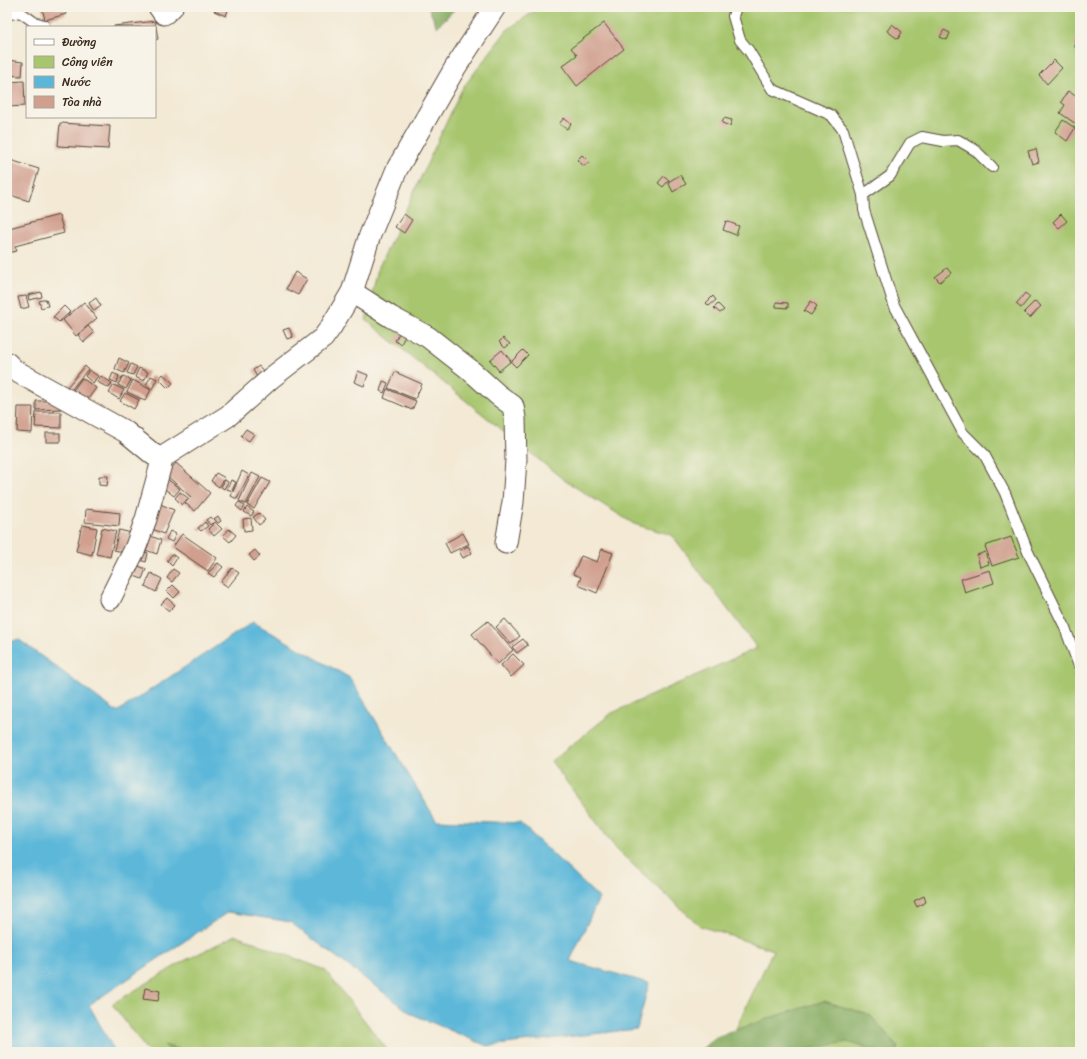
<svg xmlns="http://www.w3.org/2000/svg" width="1087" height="1059" font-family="Sriracha,sans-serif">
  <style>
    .green { fill: #a7c66e; stroke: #717846 }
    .forest { fill: #85ab61; stroke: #606a40 }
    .water { fill: #5bb7d9; stroke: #4b707c }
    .building { fill: #d09f8e }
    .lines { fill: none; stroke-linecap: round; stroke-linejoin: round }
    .service-casing { stroke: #574739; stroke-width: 12 }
    .minor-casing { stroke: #574739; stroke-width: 23 }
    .service { stroke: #fff; stroke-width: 10 }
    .minor { stroke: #fff; stroke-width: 21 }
  </style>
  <rect width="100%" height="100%" fill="#f7f3e8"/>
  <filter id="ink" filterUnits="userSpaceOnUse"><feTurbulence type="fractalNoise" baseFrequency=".025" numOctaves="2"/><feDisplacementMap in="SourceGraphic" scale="8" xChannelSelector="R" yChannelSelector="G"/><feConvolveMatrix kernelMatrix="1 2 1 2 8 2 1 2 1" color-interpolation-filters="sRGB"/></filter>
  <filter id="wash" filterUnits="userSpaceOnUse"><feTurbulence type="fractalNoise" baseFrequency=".012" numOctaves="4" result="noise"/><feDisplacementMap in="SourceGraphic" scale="16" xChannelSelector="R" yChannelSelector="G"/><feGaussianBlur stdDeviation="0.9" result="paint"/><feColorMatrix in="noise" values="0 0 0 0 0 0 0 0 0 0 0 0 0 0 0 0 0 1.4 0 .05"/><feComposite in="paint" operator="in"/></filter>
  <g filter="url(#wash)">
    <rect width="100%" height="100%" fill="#f3e9d4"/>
    <g class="green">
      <path d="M540 7H1080V1052H725L773 950 700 926 617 850 551 761 612 713 757 648 672 535 634 524 564 480 366 320 378 269 462 89 507 30Z"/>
      <path d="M236 935 325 970 389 1052H148L112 1004 184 961Z"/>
    </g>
    <g class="forest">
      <path d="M428 7H457L437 27Z"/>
      <path d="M824 1001 870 1015 898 1047 896 1052H880L847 1042 793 1052H698L716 1037 767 1019Z"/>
      <path d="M164 1045 187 1052H170Z"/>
    </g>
    <path class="water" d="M253 622 350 678 436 820 520 823 599 898 570 961 649 983 637 1029 487 1046 412 1014 290 922 228 912 89 1005 115 1052H7V644L18 639 117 712Z"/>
    <g id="blocks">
      <g class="building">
        <path d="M42 7H64L66 14 45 20Z"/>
        <path d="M216 7H229L226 16 214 11Z"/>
        <path d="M155 21 158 39 155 40V27H114V26Z"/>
        <path d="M604 23 624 49 577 86 562 66 577 55 571 48Z"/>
        <path d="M892 24 902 32 898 39 887 31Z"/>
        <path d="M944 30 950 33 947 40 940 37Z"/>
        <rect x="1075" y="39" width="5" height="8"/>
        <path d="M7 60 23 62 22 76 7 75Z"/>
        <path d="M1054 60 1062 68 1047 84 1039 75Z"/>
        <path d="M24 81 25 106 7 107V82Z"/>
        <path d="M1068 91 1080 99V118L1076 124 1060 113 1065 105 1061 102Z"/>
        <path d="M564 118 571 124 567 129 559 124Z"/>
        <path d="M724 118 732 120 730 126 722 123Z"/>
        <path d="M1063 120 1075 128 1067 141 1055 132Z"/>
        <path d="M60 123 110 126 108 149 58 146Z"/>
        <path d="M1036 149 1039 162 1032 164 1028 151Z"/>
        <path d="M582 155 589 162 584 166 577 160Z"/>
        <path d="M7 159 39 169 29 201 7 194Z"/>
        <path d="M680 175 686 184 673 192 668 182Z"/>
        <path d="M664 176 669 180 663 187 658 183Z"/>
        <path d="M404 214 412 220 404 233 395 227Z"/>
        <path d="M1061 214 1067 221 1059 228 1053 222Z"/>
        <path d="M59 215 64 233 15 246 17 251 7 253V236L11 235 9 228Z"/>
        <path d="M726 221 739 226 736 235 723 230Z"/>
        <path d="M947 268 951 273 940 282 935 277Z"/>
        <path d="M295 272 307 279 298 295 286 289Z"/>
        <path d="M41 292 42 297 29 300 28 295Z"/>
        <path d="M1025 293 1030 297 1021 308 1016 304Z"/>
        <path d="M26 296 29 307 21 309 18 297Z"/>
        <path d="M713 296 716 300 709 306 706 303Z"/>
        <path d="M96 298 101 306 94 311 89 303Z"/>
        <path d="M46 299 48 306 41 308 39 301Z"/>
        <path d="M811 301 817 306 811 315 804 311Z"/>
        <path d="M1035 301 1041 306 1030 318 1024 312Z"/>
        <path d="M84 302 97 318 76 336 63 320Z"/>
        <path d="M776 302 788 303V308L776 307Z"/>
        <path d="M718 304 724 310 720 313 714 308Z"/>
        <path d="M64 306 70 312 59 322 53 317Z"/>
        <path d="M88 326 94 333 84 342 78 335Z"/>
        <path d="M289 328 293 337 287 339 283 330Z"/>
        <path d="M399 333 405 336 401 344 395 341Z"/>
        <path d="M503 338 510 344 505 348 499 342Z"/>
        <path d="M502 350 511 361 499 371 490 360Z"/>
        <path d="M523 350 528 355 516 367 511 362Z"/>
        <path d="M119 358 129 363 124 373 115 369Z"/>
        <path d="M131 364 137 367 133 375 127 373Z"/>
        <path d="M85 366 88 369 71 390 67 387Z"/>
        <path d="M259 366 264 372 257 377 253 370Z"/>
        <path d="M139 368 148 372 144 381 135 377Z"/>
        <path d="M89 370 98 376 93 383 85 376Z"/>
        <path d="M358 371 368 375 364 386 354 382Z"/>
        <path d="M395 372 422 384 415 399 388 388Z"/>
        <path d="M113 373 119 376 117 383 110 380Z"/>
        <path d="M163 374 173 383 168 388 159 379Z"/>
        <path d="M101 376 112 383 109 388 97 382Z"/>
        <path d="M123 376 131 380 126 389 118 385Z"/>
        <path d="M151 376 157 379 152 389 146 385Z"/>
        <path d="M82 378 96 388 85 403 71 393Z"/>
        <path d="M133 380 151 390 145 401 127 392Z"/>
        <path d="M383 381 388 383 384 393 380 391Z"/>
        <path d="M114 385 124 390 119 399 109 393Z"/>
        <path d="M387 389 416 401 412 410 384 398Z"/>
        <path d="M125 393 139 400 134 409 120 401Z"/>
        <path d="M36 401H61V409L36 410Z"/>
        <path d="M18 407H33L32 433 17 432Z"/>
        <path d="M36 412H61V428L35 427Z"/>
        <path d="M246 429 254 434 249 441 241 436Z"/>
        <rect x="46" y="433" width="14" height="9"/>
        <path d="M176 463 210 493 195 511 185 503 191 497 166 475Z"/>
        <path d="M242 471 249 475 237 499 231 496Z"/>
        <path d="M216 473 225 478 219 487 211 481Z"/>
        <path d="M252 473 260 477 246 504 239 501Z"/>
        <path d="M99 476H108L107 486 99 485Z"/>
        <path d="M166 478 180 489 174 496 160 485Z"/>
        <path d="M262 478 270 482 254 509 247 505Z"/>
        <path d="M225 480 228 482 224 489 221 487Z"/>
        <path d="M231 480 236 482 232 491 227 489Z"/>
        <path d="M180 492 188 498 182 505 175 498Z"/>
        <path d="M239 502 245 506 242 511 236 506Z"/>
        <path d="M160 504 174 510 164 534 150 528Z"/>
        <path d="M247 507 254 512 251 516 244 512Z"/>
        <path d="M86 509 120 513 119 526 85 522Z"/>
        <path d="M259 513 265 520 259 525 253 517Z"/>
        <path d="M218 516 221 521 218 523 214 519Z"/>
        <path d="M210 517 214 521 210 525 206 520Z"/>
        <path d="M251 518 252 530 244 531 243 519Z"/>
        <path d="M205 522 208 526 201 531 198 528Z"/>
        <path d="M215 522 222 529 214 536 208 529Z"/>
        <path d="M82 525 97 528 92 555 76 551Z"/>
        <path d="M102 528 116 531 110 557 96 554Z"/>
        <path d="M229 529 236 535 230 542 223 536Z"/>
        <path d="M119 530 132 533 128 553 114 550Z"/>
        <path d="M170 531 176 534 172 542 166 539Z"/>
        <path d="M463 533 469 544 450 553 445 543Z"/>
        <path d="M145 534 161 540 157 554 140 548Z"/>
        <path d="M182 534 217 558 208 571 173 547Z"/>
        <path d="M1011 537 1019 557 992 566 985 546Z"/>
        <path d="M468 546 472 553 463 558 459 551Z"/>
        <path d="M602 549 613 553 597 593 578 585 581 577 573 574 581 556 597 562Z"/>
        <path d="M139 550 148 553 146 562 136 559Z"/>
        <path d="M255 550 260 556 254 561 249 555Z"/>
        <path d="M985 552 989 564 980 567 977 555Z"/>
        <path d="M172 554 177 558 172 566 167 561Z"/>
        <path d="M131 563 146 569 142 579 127 573Z"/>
        <path d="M218 563 223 567 214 577 208 573Z"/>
        <path d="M232 568 239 573 228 587 221 582Z"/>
        <path d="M173 569 179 573 172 582 167 578Z"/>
        <path d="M990 570 994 583 965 593 961 579Z"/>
        <path d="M151 573 162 579 156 592 145 586Z"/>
        <path d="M173 585 180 592 174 598 167 591Z"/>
        <path d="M167 598 175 605 169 611 161 604Z"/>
        <path d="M505 619 520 636 511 644 496 627Z"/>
        <path d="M488 621 513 650 498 664 472 634Z"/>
        <path d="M523 639 528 645 517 653 512 647Z"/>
        <path d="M513 654 524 665 511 677 501 665Z"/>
        <path d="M924 896 926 902 917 907 914 901Z"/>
        <path d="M145 988 160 991 158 1001 143 999Z"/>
      </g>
    </g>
  </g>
  <g filter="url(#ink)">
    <use href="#blocks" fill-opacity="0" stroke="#574739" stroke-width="1"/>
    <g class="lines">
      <defs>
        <g id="service">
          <path d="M736 7 733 16 740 40 749 51 772 89 831 115 843 130 863 195 864 210 894 305 963 433 984 454 1005 493 1028 552 1064 625 1080 669"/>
          <path d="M7 15 20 12 34 22 44 25"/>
          <path d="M863 195 890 176 910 143 922 137 943 141 958 140 975 150 992 167"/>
        </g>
        <g id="minor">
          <path d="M159 7 164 14 172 7"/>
          <path d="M352 292 391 317 428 337 469 369 498 395 513 406 515 418 516 460 513 502 506 543"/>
          <path d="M7 363 14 370 126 432 154 455 159 457H163L228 416 271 378 323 338 331 327 352 292 370 235 397 169 455 68 495 7"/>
          <path d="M110 599 135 549 146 519 163 457"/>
        </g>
      </defs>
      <use href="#service" class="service-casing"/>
      <use href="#minor" class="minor-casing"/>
      <use href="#service" class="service"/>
      <use href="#minor" class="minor"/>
    </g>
  </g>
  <rect width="1087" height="1059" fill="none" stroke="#f7f3e8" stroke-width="24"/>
  <rect x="26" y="26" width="130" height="92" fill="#f7f3e8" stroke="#aca397"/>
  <rect x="34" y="39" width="20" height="6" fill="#ffffff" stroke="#aca397"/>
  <text x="62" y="46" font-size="12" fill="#3b2a1e">Đường</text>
  <rect x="34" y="56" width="20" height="12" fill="#a7c66e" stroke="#aca397"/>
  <text x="62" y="66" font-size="12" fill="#3b2a1e">Công viên</text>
  <rect x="34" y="76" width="20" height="12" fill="#5bb7d9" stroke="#aca397"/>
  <text x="62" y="86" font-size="12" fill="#3b2a1e">Nước</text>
  <rect x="34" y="96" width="20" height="12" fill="#d09f8e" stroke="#aca397"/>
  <text x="62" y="106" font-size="12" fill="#3b2a1e">Tòa nhà</text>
</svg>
